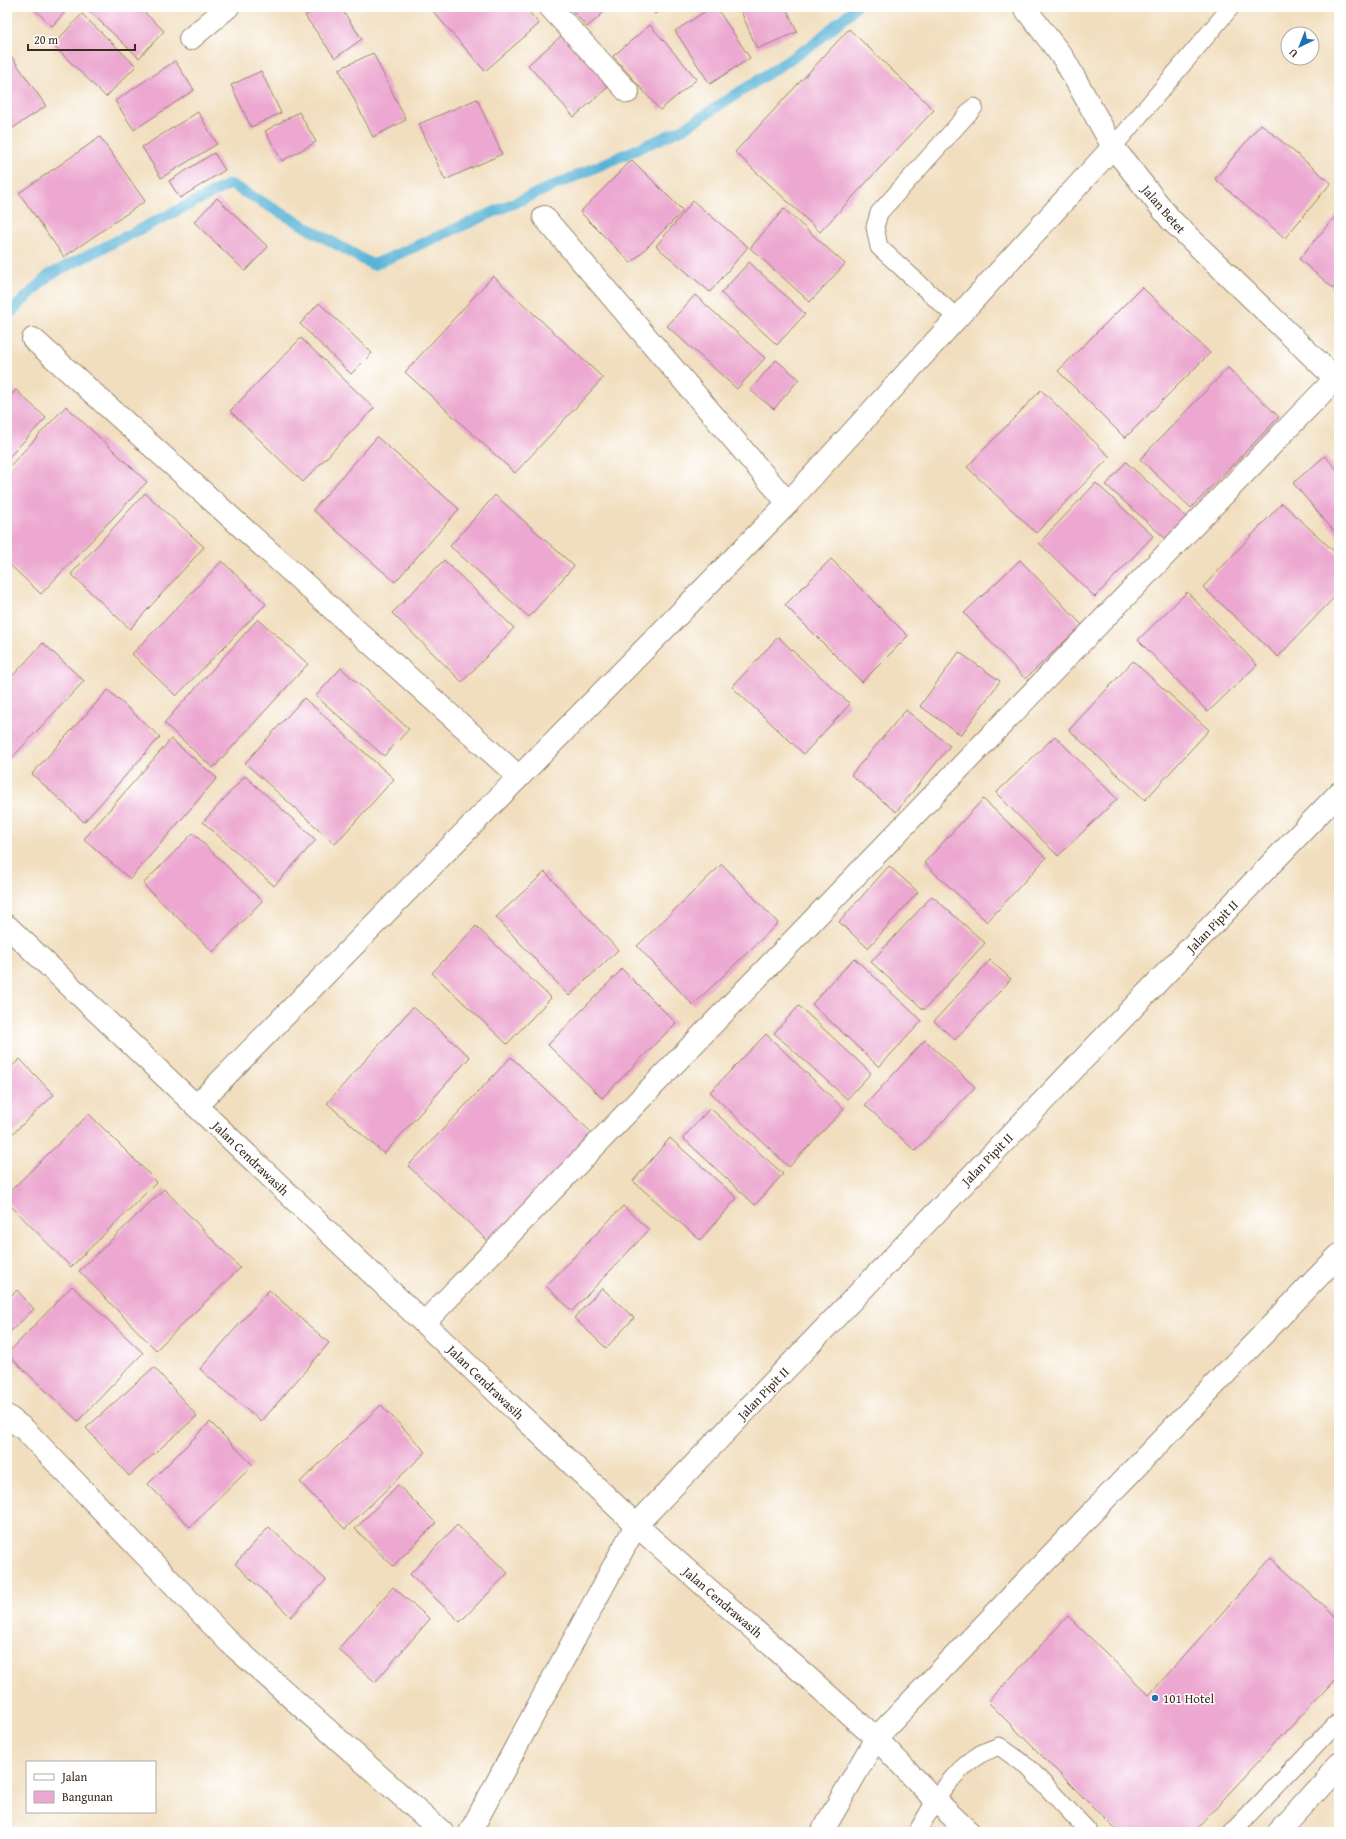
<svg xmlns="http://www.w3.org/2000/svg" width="1346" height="1839" font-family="'Gentium Book Plus',serif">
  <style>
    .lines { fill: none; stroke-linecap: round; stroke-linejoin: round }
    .stream { stroke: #59b3d6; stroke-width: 11 }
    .building { fill: #eca8d0 }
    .lane-casing { stroke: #96846e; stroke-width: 19 }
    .street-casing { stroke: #96846e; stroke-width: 24 }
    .secondary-casing { stroke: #96846e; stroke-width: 24 }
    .lane { stroke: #fff; stroke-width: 17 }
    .street { stroke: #fff; stroke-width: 22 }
    .secondary { stroke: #fff; stroke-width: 22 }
    .poi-dot { fill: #1f6fb2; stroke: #fff; stroke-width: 1.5 }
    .labels { text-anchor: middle; stroke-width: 3; stroke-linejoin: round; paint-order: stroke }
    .street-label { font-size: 13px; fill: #3b2a1e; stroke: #fff }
    .poi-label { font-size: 13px; fill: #3b2a1e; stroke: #fff; text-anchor: start }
  </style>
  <rect width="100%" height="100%" fill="#fff"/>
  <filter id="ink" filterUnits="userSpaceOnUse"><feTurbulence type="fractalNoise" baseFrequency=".025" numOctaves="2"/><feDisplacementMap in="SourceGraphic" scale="8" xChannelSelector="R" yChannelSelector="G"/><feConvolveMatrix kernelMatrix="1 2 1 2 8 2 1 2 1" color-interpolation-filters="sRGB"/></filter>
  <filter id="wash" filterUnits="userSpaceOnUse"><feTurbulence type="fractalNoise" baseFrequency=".012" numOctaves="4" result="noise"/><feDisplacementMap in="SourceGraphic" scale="16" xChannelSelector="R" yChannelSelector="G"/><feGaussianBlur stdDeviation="0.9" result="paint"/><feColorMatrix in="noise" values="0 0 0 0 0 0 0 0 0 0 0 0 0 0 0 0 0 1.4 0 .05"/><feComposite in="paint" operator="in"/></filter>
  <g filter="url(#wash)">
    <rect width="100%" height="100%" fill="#f1debe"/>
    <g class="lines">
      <path class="stream" d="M7 316 49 275 230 184 373 265 683 129 815 43 856 7"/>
    </g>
    <g id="blocks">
      <g class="building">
        <path d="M32 7H70L52 26Z"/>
        <path d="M85 7H139L164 31 139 58Z"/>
        <path d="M318 7H340L362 39 335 58 305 16Z"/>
        <path d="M433 7H525L539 24 485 71 431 9Z"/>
        <path d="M569 7H610L587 27Z"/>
        <path d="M650 7H665L655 14Z"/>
        <path d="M712 7H716L750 58 710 84 675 31Z"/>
        <path d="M739 7H786L797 32 757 49Z"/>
        <path d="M82 14 136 66 106 97 53 45Z"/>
        <path d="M650 25 697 79 660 110 613 56Z"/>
        <path d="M849 29 934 110 820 232 735 152Z"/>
        <path d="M568 30 614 82 574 117 528 65Z"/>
        <path d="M7 50 46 106 7 132Z"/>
        <path d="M373 53 406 120 373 137 339 69Z"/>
        <path d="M175 61 194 90 134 130 115 101Z"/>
        <path d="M261 71 281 113 251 127 231 85Z"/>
        <path d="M477 99 502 154 445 180 419 124Z"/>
        <path d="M198 112 217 144 161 178 142 147Z"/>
        <path d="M299 112 316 142 282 161 265 131Z"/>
        <path d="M1261 124 1331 183 1285 238 1215 179Z"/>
        <path d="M100 137 145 201 64 257 19 193Z"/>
        <path d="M214 153 225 170 180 198 169 181Z"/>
        <path d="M632 160 683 211 631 263 580 212Z"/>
        <path d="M217 198 268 247 245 271 194 222Z"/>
        <path d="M693 201 748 247 710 292 656 246Z"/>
        <path d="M784 209 845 264 810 302 750 248Z"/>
        <path d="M1339 212V293L1299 259Z"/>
        <path d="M749 262 805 314 777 345 721 293Z"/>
        <path d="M493 276 603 378 515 473 405 372Z"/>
        <path d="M1142 287 1210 353 1125 438 1058 371Z"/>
        <path d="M695 295 765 358 737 389 667 326Z"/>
        <path d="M319 303 372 353 351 374 300 324Z"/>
        <path d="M301 338 374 408 303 482 230 411Z"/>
        <path d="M776 360 799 379 774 409 750 390Z"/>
        <path d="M1228 368 1279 417 1191 508 1140 459Z"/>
        <path d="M16 390 46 418 7 459V400Z"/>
        <path d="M1041 390 1110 457 1036 533 967 467Z"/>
        <path d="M66 406 147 482 41 594 7 562V469Z"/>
        <path d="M377 437 459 509 395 582 313 510Z"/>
        <path d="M1325 456 1339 472V537L1293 483Z"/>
        <path d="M1126 462 1187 518 1167 540 1106 485Z"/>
        <path d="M1096 483 1153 536 1095 597 1039 543Z"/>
        <path d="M145 493 204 547 130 629 71 574Z"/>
        <path d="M495 495 574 566 529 617 450 546Z"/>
        <path d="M1282 503 1339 556V592L1278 657 1203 587Z"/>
        <path d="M831 559 908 636 862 682 785 605Z"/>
        <path d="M444 560 514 628 462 682 392 613Z"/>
        <path d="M1020 560 1082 625 1025 679 964 613Z"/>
        <path d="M222 561 266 604 176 696 132 654Z"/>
        <path d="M1187 592 1257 665 1208 712 1138 640Z"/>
        <path d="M258 619 308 664 213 768 164 723Z"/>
        <path d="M778 637 850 704 804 754 732 687Z"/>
        <path d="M43 643 84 681 7 763V682Z"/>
        <path d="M959 652 1000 681 961 735 920 706Z"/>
        <path d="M1133 661 1209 730 1145 800 1069 730Z"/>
        <path d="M341 668 409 729 384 756 316 696Z"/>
        <path d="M108 690 160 737 84 822 32 774Z"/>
        <path d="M304 698 394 779 335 844 245 763Z"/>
        <path d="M906 710 950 746 896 812 851 775Z"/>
        <path d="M1055 736 1117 799 1058 856 996 793Z"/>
        <path d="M171 739 217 778 130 879 84 839Z"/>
        <path d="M245 776 316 840 274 886 203 822Z"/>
        <path d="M983 799 1046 858 987 922 924 863Z"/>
        <path d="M193 833 262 901 213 952 143 884Z"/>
        <path d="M722 864 778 923 693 1005 637 946Z"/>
        <path d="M889 866 918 892 868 948 839 922Z"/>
        <path d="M545 872 618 950 569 996 496 917Z"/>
        <path d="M932 896 985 943 924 1010 871 962Z"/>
        <path d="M476 926 551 998 507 1044 432 973Z"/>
        <path d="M854 958 922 1021 879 1067 812 1004Z"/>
        <path d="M990 960 1011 979 955 1040 934 1021Z"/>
        <path d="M622 969 676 1023 602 1098 548 1045Z"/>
        <path d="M799 1006 871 1073 847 1099 774 1033Z"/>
        <path d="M413 1007 470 1057 384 1154 327 1103Z"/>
        <path d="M766 1034 844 1109 789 1167 710 1092Z"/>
        <path d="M925 1040 975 1087 915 1151 865 1105Z"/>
        <path d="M511 1057 592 1133 489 1242 408 1166Z"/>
        <path d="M20 1059 54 1095 7 1139V1071Z"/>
        <path d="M710 1108 783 1174 755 1205 683 1138Z"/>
        <path d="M89 1114 157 1182 71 1267 7 1202V1194Z"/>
        <path d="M670 1138 737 1198 700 1240 633 1181Z"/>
        <path d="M164 1189 240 1268 156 1350 79 1271Z"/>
        <path d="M623 1206 649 1230 572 1311 546 1286Z"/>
        <path d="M72 1286 143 1353 78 1421 7 1354Z"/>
        <path d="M602 1288 634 1318 606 1348 574 1318Z"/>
        <path d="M17 1290 34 1309 7 1335V1300Z"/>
        <path d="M269 1290 329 1343 261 1422 200 1369Z"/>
        <path d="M154 1367 197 1416 129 1476 86 1428Z"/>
        <path d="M381 1405 426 1452 345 1529 300 1482Z"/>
        <path d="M210 1422 253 1465 190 1527 148 1484Z"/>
        <path d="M398 1485 436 1523 393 1566 355 1529Z"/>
        <path d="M457 1525 508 1573 460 1622 410 1574Z"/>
        <path d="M269 1527 326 1580 291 1617 235 1564Z"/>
        <path d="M1271 1558 1339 1620V1675L1193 1832H1118L988 1702 1068 1616 1149 1695Z"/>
        <path d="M393 1587 430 1619 375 1682 338 1649Z"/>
      </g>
    </g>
  </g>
  <g filter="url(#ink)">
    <use href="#blocks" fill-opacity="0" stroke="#96846e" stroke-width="1"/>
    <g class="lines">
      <defs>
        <g id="lane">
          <path d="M1113 147 1231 7"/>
          <path d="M957 318 879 247 875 227 879 213 974 107"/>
          <path d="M917 1832C933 1804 951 1772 979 1755 985 1751 993 1749 999 1746L1027 1766 1089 1832"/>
          <path d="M1233 1832 1339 1720"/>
        </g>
        <g id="street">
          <path d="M550 7 628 92"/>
          <path d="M1024 7 1064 59 1113 147 1171 220 1339 382"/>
          <path d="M190 39 228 7"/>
          <path d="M544 217 788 503"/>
          <path d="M33 339 519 777"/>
          <path d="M7 926 636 1525 876 1738 935 1800 969 1832"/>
          <path d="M196 1106 788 503 1113 147"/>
          <path d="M424 1323 1339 375"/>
          <path d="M7 1416 25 1430 229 1642 442 1832"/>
          <path d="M470 1832 636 1525 1339 793"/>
          <path d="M822 1832 876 1738 1339 1255"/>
        </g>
        <path id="secondary" d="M1278 1832 1339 1765"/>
      </defs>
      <use href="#lane" class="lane-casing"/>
      <use href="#street" class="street-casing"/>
      <use href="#secondary" class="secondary-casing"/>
      <use href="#lane" class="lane"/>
      <use href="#street" class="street"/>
      <use href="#secondary" class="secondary"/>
    </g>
  </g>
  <circle class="poi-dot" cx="1155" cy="1698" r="4"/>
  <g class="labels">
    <g class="street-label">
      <text transform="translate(1164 209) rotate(49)" y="5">Jalan Betet</text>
      <text transform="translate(1212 926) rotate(-46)" y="5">Jalan Pipit II</text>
      <text transform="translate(251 1158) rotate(44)" y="5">Jalan Cendrawasih</text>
      <text transform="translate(987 1159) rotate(-46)" y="5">Jalan Pipit II</text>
      <text transform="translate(486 1382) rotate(44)" y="5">Jalan Cendrawasih</text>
      <text transform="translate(763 1393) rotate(-46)" y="5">Jalan Pipit II</text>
      <text transform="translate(723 1602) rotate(41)" y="5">Jalan Cendrawasih</text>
    </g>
    <g class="poi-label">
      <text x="1163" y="1703">101 Hotel</text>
    </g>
  </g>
  <rect width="1346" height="1839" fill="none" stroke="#fff" stroke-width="24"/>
  <rect x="26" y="1761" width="130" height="52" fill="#ffffff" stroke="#b1aaa5"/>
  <rect x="34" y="1774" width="20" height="6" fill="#ffffff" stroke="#b1aaa5"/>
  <text x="62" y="1781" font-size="12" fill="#3b2a1e">Jalan</text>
  <rect x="34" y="1791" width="20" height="12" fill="#eca8d0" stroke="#b1aaa5"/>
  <text x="62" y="1801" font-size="12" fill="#3b2a1e">Bangunan</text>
  <g transform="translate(1300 46) rotate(223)"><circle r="19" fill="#ffffff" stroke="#b1aaa5"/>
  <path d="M0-3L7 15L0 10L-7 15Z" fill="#1f6fb2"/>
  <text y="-6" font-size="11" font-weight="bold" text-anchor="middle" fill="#3b2a1e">U</text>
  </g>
  <path d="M28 44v6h107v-6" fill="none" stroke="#3b2a1e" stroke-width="2"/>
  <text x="34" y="44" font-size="12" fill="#3b2a1e" stroke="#ffffff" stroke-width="3" paint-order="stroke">20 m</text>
</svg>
